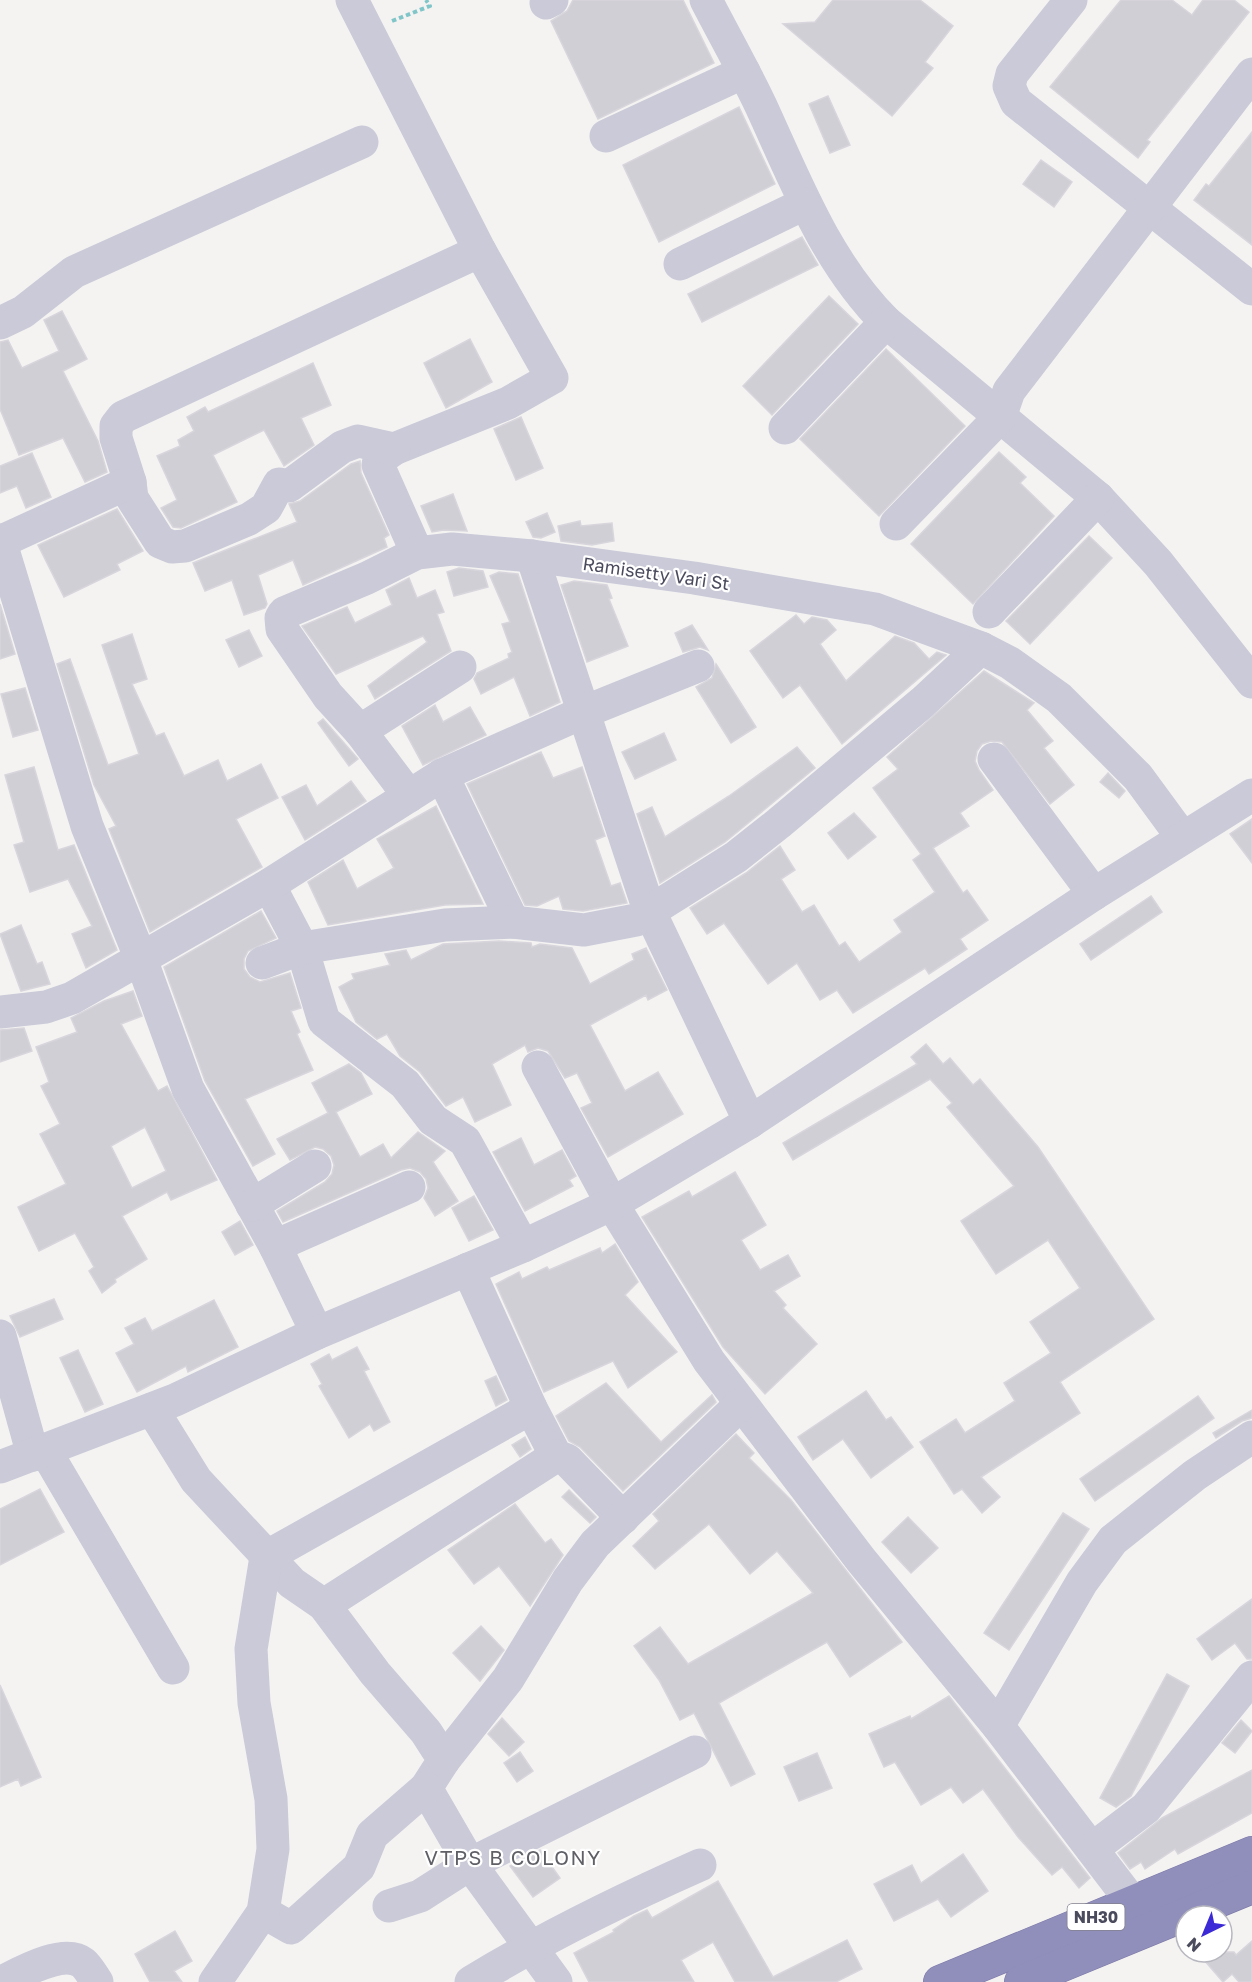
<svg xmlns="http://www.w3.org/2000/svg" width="1252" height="1982" font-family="'Golos Text',sans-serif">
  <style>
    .building { fill: #d0cfd5; stroke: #d8d6dc; stroke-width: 1.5; fill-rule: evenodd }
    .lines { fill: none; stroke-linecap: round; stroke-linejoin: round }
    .highway-casing { stroke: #7c79a7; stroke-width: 34 }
    .path { stroke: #80c5c8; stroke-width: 4; stroke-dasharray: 4.5 3; stroke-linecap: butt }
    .minor { stroke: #cacad8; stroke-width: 33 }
    .highway { stroke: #908ebb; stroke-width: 33 }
    .labels { text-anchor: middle; stroke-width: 4.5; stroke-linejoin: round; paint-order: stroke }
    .shield { fill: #fff; stroke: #81818e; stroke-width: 1.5 }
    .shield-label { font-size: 16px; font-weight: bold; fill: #4b4b5e }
    .street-label { font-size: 18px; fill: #4b4b5e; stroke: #fff }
    .neighbourhood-label { font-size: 20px; letter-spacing: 1.5px; fill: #5f5f66; stroke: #fff }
  </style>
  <rect width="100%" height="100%" fill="#f4f3f2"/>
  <g class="building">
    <path d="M683 0 714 63 598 119 551 21 567 11 573 0Z"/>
    <path d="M833 0H920L953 26 925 62 933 68 892 116 783 24 815 22Z"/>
    <path d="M1121 0H1172L1192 15 1203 0H1234L1249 12 1147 140 1150 142 1138 158 1050 87Z"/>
    <path d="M828 96 850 145 830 153 809 104Z"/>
    <path d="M739 107 775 184 659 242 623 165Z"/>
    <path d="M1252 132V245L1194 200 1206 184 1209 186Z"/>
    <path d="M1041 160 1072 182 1054 207 1023 184Z"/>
    <path d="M802 237 818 265 702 322 688 294Z"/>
    <path d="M829 296 858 324 772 415 743 386Z"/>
    <path d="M62 311 87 359 63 371 98 441 107 472 85 482 63 438 19 455 0 409V342L8 340 22 368 59 351 44 320Z"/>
    <path d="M470 339 492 382 446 408 424 363Z"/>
    <path d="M886 349 965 426 879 516 800 439Z"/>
    <path d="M313 363 331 405 301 418 314 445 284 466 264 430 213 455 237 502 181 528 173 527 161 508 177 500 157 456 180 446 178 440 194 431 187 417 205 407 208 412Z"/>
    <path d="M521 417 543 468 516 480 494 429Z"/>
    <path d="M999 452 1026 477 1020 483 1054 516 973 604 911 544Z"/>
    <path d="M32 453 51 497 26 508 17 486 0 493V466Z"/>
    <path d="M360 461 361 473 389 535 384 538 387 547 303 585 293 560 258 575 267 604 265 608 244 615 232 580 205 591 193 563 297 522 289 504 300 501 351 464Z"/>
    <path d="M453 494 467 531 444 530 432 532 421 506Z"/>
    <path d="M117 509 143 551 117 564 120 570 64 597 38 545Z"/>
    <path d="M547 513 555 532 541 538 533 537 526 522Z"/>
    <path d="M580 521 581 526 612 523 614 541 592 545 561 541 558 526Z"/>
    <path d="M1089 536 1112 558 1030 644 1006 621Z"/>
    <path d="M459 568 483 571 488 587 454 596 447 572Z"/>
    <path d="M499 572 518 574 560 702 530 716 514 677 481 694 474 679 477 673 509 658 508 654 512 652 502 624 510 622 490 576Z"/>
    <path d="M409 578 417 598 435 590 444 612 437 614 451 651 375 699 368 686 427 642 423 636 336 674 302 626 347 607 355 623 392 605 386 590Z"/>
    <path d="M574 581 607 585 612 598 609 599 628 646 587 662 561 585Z"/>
    <path d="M0 604 15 654 0 659Z"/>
    <path d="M796 615 804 624 812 617 827 620 836 630 820 644 846 681 895 636 914 643 929 659 937 652 946 655 842 744 800 685 783 698 750 651Z"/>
    <path d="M692 625 708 650 700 647 683 652 675 633Z"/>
    <path d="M249 630 262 656 239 667 226 640Z"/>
    <path d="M132 634 147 679 132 684 156 736 164 733 184 776 218 760 227 781 261 764 278 798 236 819 262 867 150 932 109 829 116 826 94 785 57 664 70 659 108 765 139 754 102 645Z"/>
    <path d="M716 664 756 727 731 743 696 687 712 678Z"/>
    <path d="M984 671 1034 703 1027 710 1053 741 1044 748 1074 785 1050 804 1002 742 991 741 982 744 977 751 975 761 979 770 993 790 960 813 969 826 933 848 963 893 967 890 988 920 960 939 967 949 929 974 925 968 853 1013 837 990 820 1000 797 963 768 984 724 923 707 934 690 908 746 873 780 846 795 870 781 879 802 912 814 905 839 946 845 942 859 962 902 932 894 920 935 892 913 860 921 854 873 788 898 769 887 757Z"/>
    <path d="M25 688 38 730 13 737 1 694Z"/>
    <path d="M435 705 443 722 470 707 486 735 423 765 402 726Z"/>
    <path d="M323 719 358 759 349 766 318 723Z"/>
    <path d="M664 733 676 760 635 779 622 752Z"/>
    <path d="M797 747 815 768 725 842 660 883 637 814 652 807 665 837 729 796Z"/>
    <path d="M541 752 553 778 582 767 605 836 595 840 611 886 620 883 627 903 583 911 563 909 559 896 537 906 525 905 467 784Z"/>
    <path d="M34 767 58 850 74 845 117 950 86 968 72 934 92 926 68 879 30 892 14 845 24 842 5 775Z"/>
    <path d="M1108 773 1125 791 1119 798 1100 782Z"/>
    <path d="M351 781 366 801 305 840 282 797 306 785 317 806Z"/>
    <path d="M436 806 483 904 445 905 328 925 308 882 343 860 357 889 394 868 377 839Z"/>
    <path d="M854 813 876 837 848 859 828 833Z"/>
    <path d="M1252 819V863L1230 834Z"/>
    <path d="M1151 896 1162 912 1091 960 1080 944Z"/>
    <path d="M261 911 276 938 248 951 244 959V969L250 977 260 982 290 973 301 1008 291 1011 300 1032 297 1034 313 1070 245 1099 275 1154 253 1166 205 1081 164 967Z"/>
    <path d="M21 925 37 964 42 962 50 984 21 991 0 934Z"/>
    <path d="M499 941 531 943 532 947 540 944 572 948 590 984 634 960 632 954 646 948 667 990 648 1000 646 995 590 1025 625 1091 658 1072 683 1114 608 1157 581 1108 592 1103 577 1073 565 1078 548 1051 538 1048 528 1052 525 1045 492 1064 511 1105 475 1122 463 1097 446 1106 420 1072 400 1056 387 1034 377 1039 356 1022 339 987 354 979 352 974 390 965 385 954 406 950 411 960 443 944Z"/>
    <path d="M133 991 142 1016 121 1024 158 1091 167 1086 217 1180 171 1200 167 1192 122 1216 147 1259 115 1279 116 1282 102 1293 89 1271 94 1267 75 1233 39 1251 18 1207 66 1184 40 1134 60 1124 41 1086 49 1082 36 1047 77 1032 71 1018 104 1001ZM145 1127 166 1171 132 1188 111 1146Z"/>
    <path d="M24 1028 32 1051 0 1062V1030Z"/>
    <path d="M926 1044 943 1064 950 1058 973 1085 980 1079 1038 1147 1154 1319 1060 1382 1080 1413 981 1477 1000 1497 982 1513 962 1489 954 1494 920 1442 956 1419 965 1433 1015 1401 1004 1383 1051 1353 1030 1322 1080 1288 1048 1240 996 1274 961 1221 1014 1186 947 1107 952 1103 930 1079 793 1160 783 1143 917 1064 911 1057Z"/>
    <path d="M349 1064 361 1073 372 1094 336 1112 360 1157 383 1144 391 1158 418 1132 445 1151 433 1162 458 1201 435 1216 424 1198 428 1188 426 1179 420 1172 410 1168 401 1170 283 1222 277 1211 325 1182 332 1174 334 1165 331 1156 323 1149 315 1147 290 1160 277 1139 328 1113 312 1083Z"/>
    <path d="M521 1138 534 1165 562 1150 576 1176 569 1180 573 1186 525 1211 493 1152Z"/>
    <path d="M735 1172 766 1225 741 1240 760 1270 788 1255 800 1276 774 1291 786 1305 783 1308 817 1344 765 1394 723 1347 642 1217 689 1191 692 1197Z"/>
    <path d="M474 1196 493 1230 469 1241 452 1208Z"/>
    <path d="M240 1221 253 1245 235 1255 222 1232Z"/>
    <path d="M615 1244 638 1282 625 1295 677 1352 628 1388 613 1361 544 1392 496 1284 519 1272 522 1279 547 1267 549 1270 600 1248 602 1253Z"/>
    <path d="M54 1299 63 1319 20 1337 10 1316Z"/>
    <path d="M214 1300 238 1347 188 1372 186 1366 137 1392 116 1353 134 1344 125 1328 145 1318 152 1331Z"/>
    <path d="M357 1347 369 1369 364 1371 390 1422 374 1431 370 1424 349 1438 319 1386 322 1384 311 1364 329 1354 332 1360Z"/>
    <path d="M78 1350 103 1404 85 1412 60 1358Z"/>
    <path d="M496 1376 507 1400 496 1406 485 1381Z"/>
    <path d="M606 1383 661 1442 712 1395 716 1402 623 1491 580 1447 569 1441 556 1416Z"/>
    <path d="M866 1391 886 1420 891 1417 913 1447 871 1478 843 1439 813 1460 798 1437Z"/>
    <path d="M1198 1396 1214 1418 1095 1501 1080 1479Z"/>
    <path d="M1252 1410V1418L1242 1421 1216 1438 1213 1433Z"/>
    <path d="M736 1434 754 1453 749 1458 791 1500 902 1642 850 1677 827 1642 719 1703 755 1774 731 1786 694 1713 680 1720 659 1680 634 1646 660 1627 688 1664 813 1593 777 1551 750 1574 709 1524 655 1569 633 1546 659 1521 653 1514Z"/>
    <path d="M525 1437 531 1449 520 1457 512 1445Z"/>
    <path d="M40 1489 64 1532 0 1565V1509Z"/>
    <path d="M569 1490 596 1517 590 1523 562 1497Z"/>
    <path d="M515 1504 545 1543 551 1539 563 1555 530 1606 499 1566 474 1584 448 1550Z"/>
    <path d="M1063 1513 1089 1529 1009 1650 984 1633Z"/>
    <path d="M908 1517 938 1548 911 1573 882 1542Z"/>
    <path d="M1252 1599V1659H1247L1235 1643 1212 1660 1197 1639Z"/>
    <path d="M481 1626 504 1650 480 1681 453 1653Z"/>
    <path d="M1167 1674 1189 1686 1131 1796 1116 1807 1100 1798Z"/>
    <path d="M0 1685 41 1777 21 1786 18 1779 0 1787Z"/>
    <path d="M949 1696 1090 1878 1079 1888 1062 1867 1052 1875 1018 1837 983 1789 963 1803 951 1787 921 1805 895 1762 884 1767 869 1734 910 1716 911 1719Z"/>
    <path d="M502 1718 524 1742 509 1756 488 1734Z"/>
    <path d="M1241 1720 1252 1731 1235 1753 1222 1743Z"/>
    <path d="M520 1752 533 1771 517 1782 504 1763Z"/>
    <path d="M817 1753 832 1788 799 1801 784 1767Z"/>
    <path d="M1252 1770V1813L1178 1854 1175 1849 1145 1869 1141 1862 1130 1869 1118 1853 1162 1818Z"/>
    <path d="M540 1850 560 1878 533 1897 510 1866Z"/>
    <path d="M963 1854 988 1891 951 1917 938 1899 894 1921 874 1884 912 1865 921 1883Z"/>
    <path d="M718 1881 773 1977 847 1940 862 1969 836 1982H735L713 1942 681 1960 694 1982H589L574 1953 614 1932 613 1930 634 1916 647 1910 652 1918Z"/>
    <path d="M175 1931 192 1961 174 1971 182 1982H150L135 1954Z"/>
    <path d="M1252 1941V1982H1239L1232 1974 1223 1982 1197 1952H1234L1236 1955Z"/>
  </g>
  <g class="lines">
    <defs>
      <g id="highway">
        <path d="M940 1982 1252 1853"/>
        <path d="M1021 1982 1252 1887"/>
      </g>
    </defs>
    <use href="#highway" class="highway-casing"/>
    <path class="path" d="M392 21 430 6 426 0"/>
    <g class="minor">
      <path d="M352 0 480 251 552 378 508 403 394 449 379 460 378 465 417 553"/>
      <path d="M706 0C724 35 744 70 761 106 796 182 826 262 886 322L1098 498 1158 563 1252 682"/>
      <path d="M1071 0 1012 74 1009 86 1016 102 1252 289"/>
      <path d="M546 3 552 0"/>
      <path d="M606 136 744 72"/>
      <path d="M680 264 804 204"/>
      <path d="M0 323 23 312 74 272 362 142"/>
      <path d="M785 428 886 322"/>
      <path d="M394 449 358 441 342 447 289 486 279 484 266 508 249 519 185 546 172 547 160 542 132 498 130 482 116 438V426L123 417 480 251"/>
      <path d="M896 524 1000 417 1009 391 1252 74"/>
      <path d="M0 540 87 826 141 959 188 1089 275 1246 317 1333"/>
      <path d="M0 542 130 482"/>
      <path d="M532 556 649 910 750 1122"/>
      <path d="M989 612 1098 498"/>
      <path d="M360 731 460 667"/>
      <path d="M994 759 1094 894"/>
      <path d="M442 775 513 922"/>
      <path d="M409 796 360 731 328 696 282 629 281 618 284 613 367 578 417 553 452 549 532 556 694 578 875 609 981 648 1010 663 1059 698 1138 777 1182 837"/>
      <path d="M269 885 302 948 324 1021 405 1084 433 1120 465 1141 523 1246"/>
      <path d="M262 963 302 948 445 925 513 922 584 930 636 920 736 857 779 823 923 702 981 648"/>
      <path d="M0 1012 46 1007 72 998 269 885 442 775 584 712 698 666"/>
      <path d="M538 1067 612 1204 709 1361 861 1560 998 1726 1132 1902"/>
      <path d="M252 1205 315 1166"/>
      <path d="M275 1246 409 1187"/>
      <path d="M468 1269 531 1408 556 1456 567 1460 623 1518"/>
      <path d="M0 1336 33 1455"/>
      <path d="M152 1409 196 1480 292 1583 324 1605 375 1673 426 1732 444 1760 426 1788 470 1864 556 1982"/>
      <path d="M45 1450 173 1668"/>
      <path d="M0 1467 175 1400 317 1333 523 1246 612 1204 750 1122 1094 894 1252 795"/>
      <path d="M324 1605 556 1456"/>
      <path d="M998 1726 1082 1582 1113 1540 1195 1475 1252 1437"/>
      <path d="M444 1760 508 1679 568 1580 595 1544 741 1404"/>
      <path d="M1092 1849 1146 1808 1252 1677"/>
      <path d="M389 1906 420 1896 470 1864 695 1752"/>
      <path d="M263 1912 291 1928 359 1867 372 1835 426 1788"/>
      <path d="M2 1982C20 1973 64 1948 83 1963 88 1967 93 1976 97 1982"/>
      <path d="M215 1982 263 1912 273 1849 271 1799 254 1703 251 1649 266 1557 531 1408"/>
      <path d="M471 1982C545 1937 621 1900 700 1865"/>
    </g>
    <use href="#highway" class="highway"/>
  </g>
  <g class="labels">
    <rect class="shield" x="1067.5" y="1904" width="57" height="26" rx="4.5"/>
    <g class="shield-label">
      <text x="1096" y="1923">NH30</text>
    </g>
    <g class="street-label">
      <text transform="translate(656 574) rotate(8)" y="6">Ramisetty Vari St</text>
    </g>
    <g class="neighbourhood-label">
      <text x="513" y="1865">VTPS B COLONY</text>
    </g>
  </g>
  <g transform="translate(1204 1934) rotate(223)"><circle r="28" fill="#ffffff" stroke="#b7b7bf" stroke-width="1.5"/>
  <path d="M0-4.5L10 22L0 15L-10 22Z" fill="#3b2ad6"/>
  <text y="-9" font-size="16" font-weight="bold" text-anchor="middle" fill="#4b4b5e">N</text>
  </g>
</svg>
